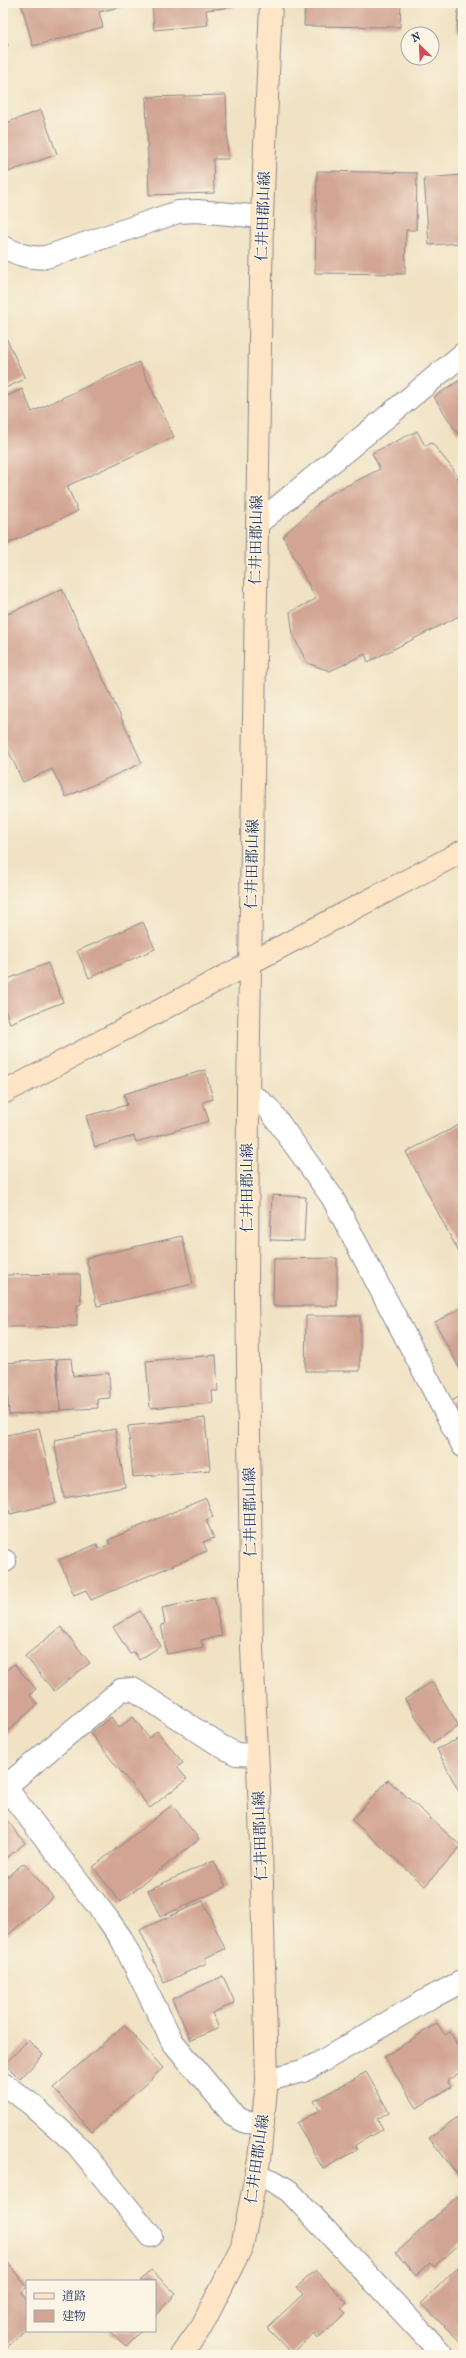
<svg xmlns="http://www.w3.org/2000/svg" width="466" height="2358" font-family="'IM FELL French Canon','Noto Serif JP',serif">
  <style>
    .building { fill: #d2a493 }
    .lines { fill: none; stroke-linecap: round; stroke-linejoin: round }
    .street-casing { stroke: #868890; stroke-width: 24 }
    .secondary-casing { stroke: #868890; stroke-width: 24 }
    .street { stroke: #fff; stroke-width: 22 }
    .secondary { stroke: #fee5c5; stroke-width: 22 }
    .labels { text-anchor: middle; stroke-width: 3; stroke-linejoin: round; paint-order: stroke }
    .street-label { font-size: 15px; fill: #1b2f5e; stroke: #fcf5e5 }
  </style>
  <rect width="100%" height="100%" fill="#fcf5e5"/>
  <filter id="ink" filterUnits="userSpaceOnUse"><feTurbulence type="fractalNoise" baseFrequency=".025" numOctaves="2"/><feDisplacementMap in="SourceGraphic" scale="8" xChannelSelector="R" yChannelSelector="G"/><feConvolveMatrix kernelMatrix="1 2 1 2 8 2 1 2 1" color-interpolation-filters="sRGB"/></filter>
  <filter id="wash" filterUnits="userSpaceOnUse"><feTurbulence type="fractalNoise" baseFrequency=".012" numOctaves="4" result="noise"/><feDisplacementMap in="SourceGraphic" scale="16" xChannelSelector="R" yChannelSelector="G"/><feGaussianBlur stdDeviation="0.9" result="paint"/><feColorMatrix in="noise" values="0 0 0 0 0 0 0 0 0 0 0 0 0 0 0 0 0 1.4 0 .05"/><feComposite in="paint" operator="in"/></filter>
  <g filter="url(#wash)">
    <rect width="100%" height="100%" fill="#f0e2c3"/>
    <g id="blocks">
      <g class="building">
        <path d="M21 3H123V6L99 12 103 27 33 46Z"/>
        <path d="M152 3H232L233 7 206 10 208 25 154 30Z"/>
        <path d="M305 3H401L400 27 304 26Z"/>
        <path d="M458 3H463V32H457Z"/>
        <path d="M3 29 8 46 3 47Z"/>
        <path d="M226 95 228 159H213L214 193 149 195 146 97Z"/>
        <path d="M41 110 57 154 3 174V124Z"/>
        <path d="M317 171 417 173 416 230H406L405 274 315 273Z"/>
        <path d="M463 175V243L429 245 424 178Z"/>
        <path d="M3 331 25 379 3 389Z"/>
        <path d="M139 362 174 437 67 486 78 511 3 546V398L22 389 32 412Z"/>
        <path d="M463 378V431L458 434 434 397Z"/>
        <path d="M417 431 425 446 432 443 453 469 463 488V614L368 662 365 654 330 671 307 663 293 635 290 612 316 599 283 536 328 495 380 469 372 453Z"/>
        <path d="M62 589 142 763 66 797 52 769 23 782 3 739V616Z"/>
        <path d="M143 922 155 949 89 978 77 951Z"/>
        <path d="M48 963 63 1002 10 1023 3 1005V981Z"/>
        <path d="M205 1070 213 1099 203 1102 209 1121 136 1142 134 1136 95 1147 86 1116 127 1105 124 1094Z"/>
        <path d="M463 1123V1260L406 1152Z"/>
        <path d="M272 1195 306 1197 304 1241 270 1240Z"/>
        <path d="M182 1236 193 1284 97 1306 86 1258Z"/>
        <path d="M337 1258V1306H273L274 1259Z"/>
        <path d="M80 1274 81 1304 77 1305V1326L3 1327V1275Z"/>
        <path d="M463 1307V1375L435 1322Z"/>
        <path d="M306 1316H360V1371H305Z"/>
        <path d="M216 1355 218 1391H212L213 1403 150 1408 146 1361Z"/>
        <path d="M71 1358 73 1376 109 1373 110 1398 97 1399 98 1408 60 1410 57 1359Z"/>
        <path d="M56 1359 60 1411 9 1415 5 1363Z"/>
        <path d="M463 1394V1428L449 1403Z"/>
        <path d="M205 1418 210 1470 133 1477 128 1426Z"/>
        <path d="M39 1428 56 1503 10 1514 3 1484V1436Z"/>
        <path d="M115 1429 125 1487 64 1498 54 1440Z"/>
        <path d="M206 1498 213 1517 206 1520 214 1538 203 1542 207 1551 91 1600 86 1590 74 1595 59 1560 97 1544 99 1549 110 1544 108 1540Z"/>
        <path d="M214 1597 222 1636 201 1640 203 1647 167 1654 161 1625 165 1624 162 1608Z"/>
        <path d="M140 1611 161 1646 139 1660 134 1652 130 1654 113 1627Z"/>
        <path d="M61 1627 90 1663 54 1691 25 1656Z"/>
        <path d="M14 1664 36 1689 30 1695 38 1704 3 1735V1674Z"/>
        <path d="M432 1682 459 1726 432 1743 405 1699Z"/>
        <path d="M111 1717 119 1728 133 1717 149 1738 157 1731 183 1763 177 1767 187 1779 150 1808 90 1733Z"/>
        <path d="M463 1737V1792L460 1794 437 1749Z"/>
        <path d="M388 1780 461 1846 425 1886 352 1820Z"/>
        <path d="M172 1805 199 1839 120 1902 93 1867Z"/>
        <path d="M3 1815 25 1843 3 1861Z"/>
        <path d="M214 1860 226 1887 160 1917 148 1890Z"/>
        <path d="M24 1863 53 1897 8 1935 3 1929V1880Z"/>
        <path d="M203 1901 225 1949 205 1958 207 1963 164 1983 140 1930Z"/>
        <path d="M223 1976 235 2003 212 2013 219 2028 191 2040 172 1999Z"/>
        <path d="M437 2023 445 2035 450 2032 463 2053V2070L447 2081 451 2087 417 2108 384 2057Z"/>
        <path d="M124 2025 163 2068 92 2132 53 2088Z"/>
        <path d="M28 2040 43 2055 20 2079 5 2064Z"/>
        <path d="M366 2072 389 2112 377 2119 383 2129 355 2145 357 2150 323 2169 297 2123 320 2110 314 2101Z"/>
        <path d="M463 2113V2179L462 2180 429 2138Z"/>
        <path d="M460 2194 463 2197V2241L434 2267 430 2263 416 2276 396 2253Z"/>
        <path d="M463 2261V2344L421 2304Z"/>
        <path d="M7 2262 27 2287 21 2293 27 2300V2330L3 2350V2265Z"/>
        <path d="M151 2270 176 2294 155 2316V2281H140Z"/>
        <path d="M316 2270 347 2303 341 2308 346 2313 318 2338 314 2333 292 2354 267 2328 303 2294 297 2287Z"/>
        <path d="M109 2331H141L126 2346Z"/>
      </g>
    </g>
  </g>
  <g filter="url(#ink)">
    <use href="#blocks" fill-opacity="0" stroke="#868890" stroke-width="1"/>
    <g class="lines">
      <defs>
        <g id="street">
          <path d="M3 247C18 254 29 259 46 257L178 212 197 211 262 217"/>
          <path d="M257 524 463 354"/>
          <path d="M248 1095 259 1100 269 1109 332 1197 463 1446"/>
          <path d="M3 1562 5 1561"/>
          <path d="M3 1784 107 1918 121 1938 172 2041 234 2116 246 2122 263 2123"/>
          <path d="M5 1787 121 1690 133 1689 221 1746 236 1754 257 1755"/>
          <path d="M267 2080 303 2071 317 2064 428 1999 463 1981"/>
          <path d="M3 2084 31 2104 77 2145 151 2236"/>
          <path d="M256 2175 273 2181 289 2191 443 2355"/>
        </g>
        <g id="secondary">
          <path d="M3 1093 463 851"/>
          <path d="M181 2355 202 2326 242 2246 259 2160 267 2080 260 1810 252 1649 247 1290 248 1095 262 217 271 3"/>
        </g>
      </defs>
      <use href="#street" class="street-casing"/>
      <use href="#secondary" class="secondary-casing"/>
      <use href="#street" class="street"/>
      <use href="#secondary" class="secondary"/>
    </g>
  </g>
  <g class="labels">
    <g class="street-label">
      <text transform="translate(263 216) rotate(-88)" y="5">仁井田郡山線</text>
      <text transform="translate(256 540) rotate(-89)" y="5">仁井田郡山線</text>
      <text transform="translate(252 864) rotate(-89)" y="5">仁井田郡山線</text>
      <text transform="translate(247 1188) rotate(-90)" y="5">仁井田郡山線</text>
      <text transform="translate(250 1512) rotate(-91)" y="5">仁井田郡山線</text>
      <text transform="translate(260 1836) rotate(-92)" y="5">仁井田郡山線</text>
      <text transform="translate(257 2159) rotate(-82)" y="5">仁井田郡山線</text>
    </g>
  </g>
  <rect width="466" height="2358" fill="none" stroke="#fcf5e5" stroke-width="16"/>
  <rect x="26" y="2280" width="130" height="52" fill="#fcf5e5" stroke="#a2a6af"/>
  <rect x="34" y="2293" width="20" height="6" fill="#fee5c5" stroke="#a2a6af"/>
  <text x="62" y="2300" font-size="12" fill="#1b2f5e">道路</text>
  <rect x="34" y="2310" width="20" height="12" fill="#d2a493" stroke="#a2a6af"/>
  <text x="62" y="2320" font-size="12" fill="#1b2f5e">建物</text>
  <g transform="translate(420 46) rotate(336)"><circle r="19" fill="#fcf5e5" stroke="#a2a6af"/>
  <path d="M0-3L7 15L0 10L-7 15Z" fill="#d1495b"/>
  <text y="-6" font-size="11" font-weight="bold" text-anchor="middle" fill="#1b2f5e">N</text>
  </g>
</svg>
